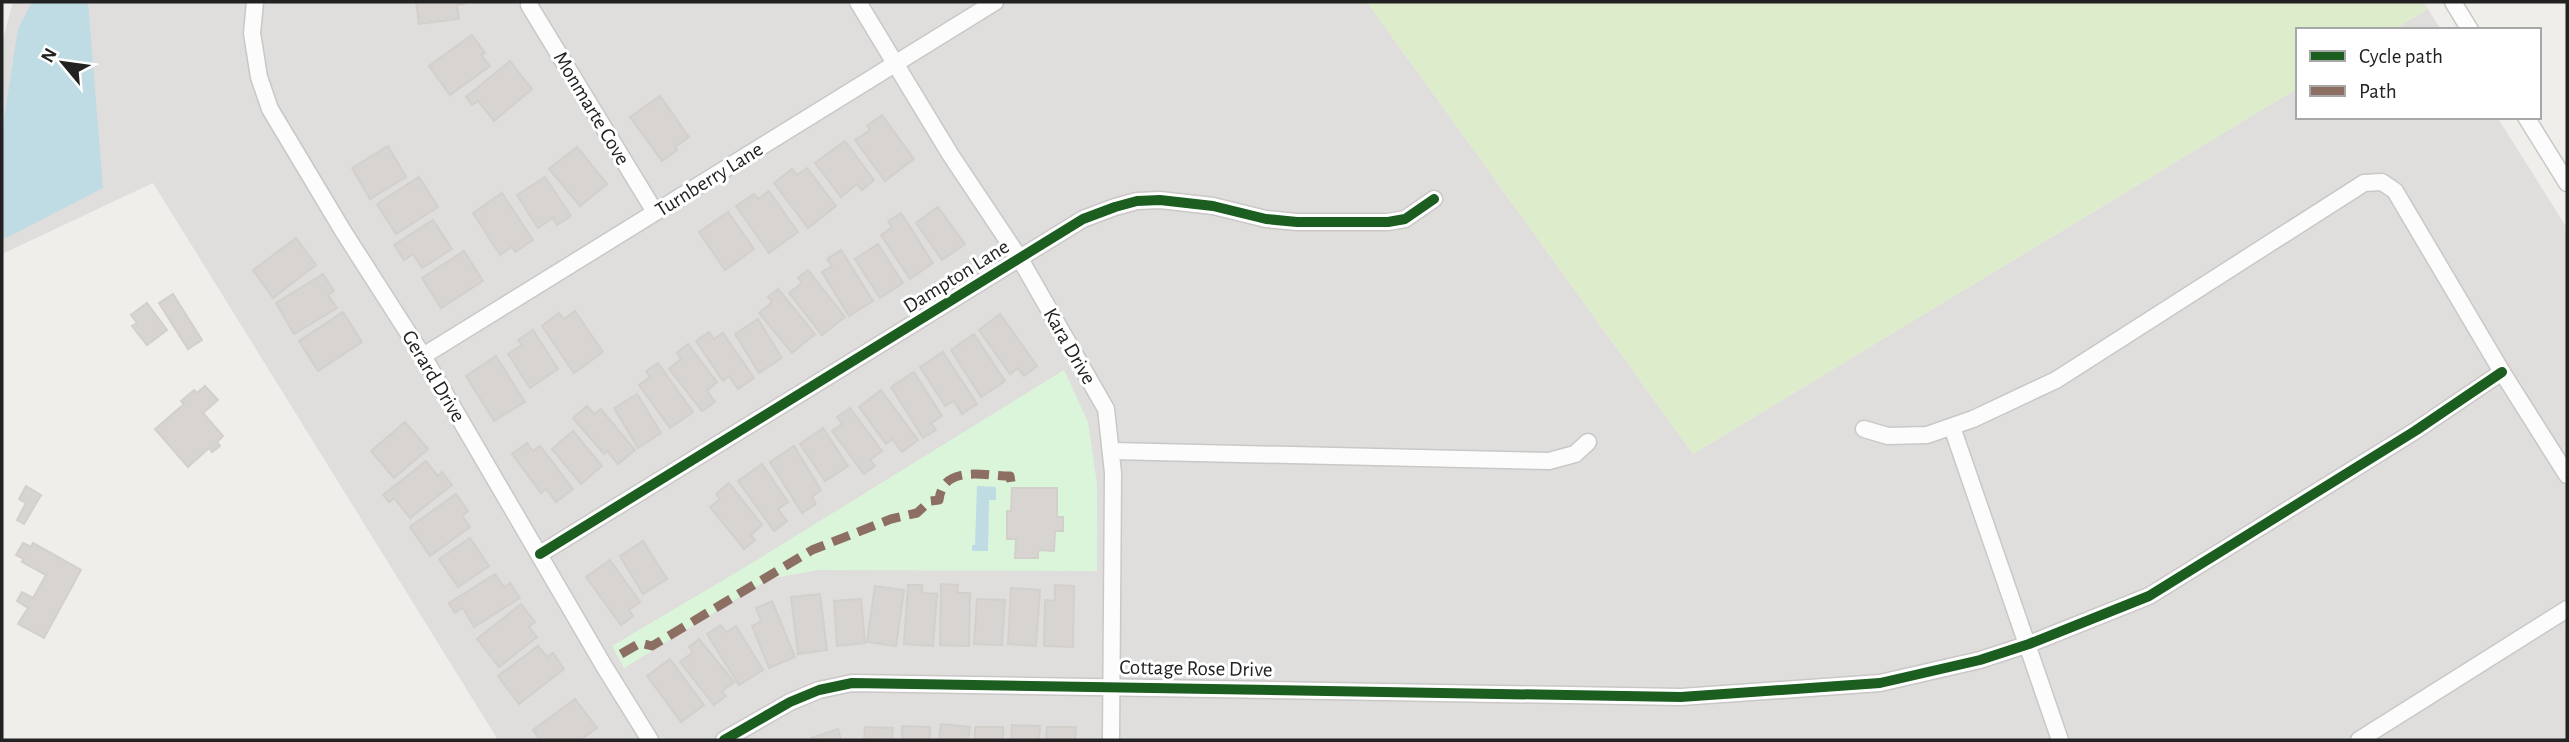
<svg xmlns="http://www.w3.org/2000/svg" width="2569" height="742" font-family="'Alegreya Sans',sans-serif">
  <style>
    .residential { fill: #dfdedc }
    .grass { fill: #ddeccb }
    .park { fill: #daf5da }
    .water { fill: #bfdbe3 }
    .building { fill: #d7d4d2; stroke: #d3d0cc; stroke-width: 2 }
    .lines { fill: none; stroke-linecap: round; stroke-linejoin: round }
    .minor-casing { stroke: #c9c8c7; stroke-width: 19 }
    .minor { stroke: #fdfcfc; stroke-width: 16 }
    .quiet { stroke: #8d6e63; stroke-width: 9; stroke-dasharray: 18 9; stroke-linecap: butt }
    .cycleway-casing { stroke: #fff; stroke-width: 15 }
    .cycleway { stroke: #1b5e20; stroke-width: 10 }
    .labels { text-anchor: middle; stroke-width: 6; stroke-linejoin: round; paint-order: stroke }
    .street-label { font-size: 21px; fill: #222; stroke: #fff }
  </style>
  <rect width="100%" height="100%" fill="#f0eeeb"/>
  <g class="residential">
    <path d="M13 2H1367L1693 454 2298 88V117H2497L2567 228V740H498L153 183 2 254V43Z"/>
    <path d="M2428 9 2441 30H2393Z"/>
  </g>
  <path class="grass" d="M1367 2H2423L2428 9 2393 30H2298V88L1693 454Z"/>
  <path class="park" d="M1064 370 1088 422 1097 484V571L818 570 769 579 624 668 612 646 752 563Z"/>
  <g class="water">
    <path d="M32 2H88L103 188 2 240V132L18 29Z"/>
    <path d="M977 486 996 487V500H989L988 551H972V545H975Z"/>
  </g>
  <g class="building">
    <path d="M416 2H464V4L457 5 459 19 419 24Z"/>
    <path d="M472 35 485 53 481 55 490 66 450 95 429 66Z"/>
    <path d="M510 61 532 89 494 121 478 101 472 105 466 97Z"/>
    <path d="M660 96 689 137 675 147 677 150 662 161 630 117Z"/>
    <path d="M882 115 914 159 885 181 855 140 870 130 867 126Z"/>
    <path d="M845 141 874 180 862 190 857 184 841 197 815 163Z"/>
    <path d="M388 146 406 177 370 199 352 168Z"/>
    <path d="M577 147 607 184 580 206 549 169Z"/>
    <path d="M807 168 836 206 808 228 774 183 792 169 797 175Z"/>
    <path d="M419 177 438 207 396 234 377 204Z"/>
    <path d="M545 177 571 216 557 225 553 218 538 228 517 195Z"/>
    <path d="M769 191 798 232 769 253 736 206 754 194 758 199Z"/>
    <path d="M502 193 533 240 515 252 512 247 500 255 473 213Z"/>
    <path d="M938 207 965 244 942 260 916 223Z"/>
    <path d="M728 212 754 249 725 270 699 232Z"/>
    <path d="M901 213 933 263 910 279 881 235 892 227 888 221Z"/>
    <path d="M433 220 452 249 422 268 413 254 404 260 394 245Z"/>
    <path d="M296 238 316 265 273 298 253 270Z"/>
    <path d="M878 244 903 283 880 298 855 259Z"/>
    <path d="M841 250 873 301 849 316 822 272 832 266 827 259Z"/>
    <path d="M464 251 483 281 441 308 422 278Z"/>
    <path d="M808 270 845 317 822 335 789 293 802 283 798 278Z"/>
    <path d="M323 274 334 291 328 295 337 308 294 334 276 303Z"/>
    <path d="M778 289 815 334 792 353 759 313 772 302 768 297Z"/>
    <path d="M173 294 202 340 188 349 159 303Z"/>
    <path d="M147 303 167 330 147 345 132 326 137 323 131 315Z"/>
    <path d="M575 311 603 352 574 373 542 326 559 313 564 319Z"/>
    <path d="M343 312 362 342 318 371 299 341Z"/>
    <path d="M1000 314 1037 366 1024 376 1018 368 1010 374 979 330Z"/>
    <path d="M758 319 782 358 759 373 735 334Z"/>
    <path d="M533 330 558 369 530 388 508 354 522 345 518 340Z"/>
    <path d="M709 332 714 339 723 333 754 378 738 389 729 376 723 381 696 341Z"/>
    <path d="M974 334 1005 381 981 397 951 350Z"/>
    <path d="M688 344 717 382 707 391 715 402 702 411 669 369 681 359 677 353Z"/>
    <path d="M943 352 977 404 962 414 954 401 945 406 920 367Z"/>
    <path d="M496 356 525 402 494 421 466 376Z"/>
    <path d="M658 363 693 412 670 428 639 385 650 377 646 371Z"/>
    <path d="M914 372 942 416 931 423 936 430 923 438 891 387Z"/>
    <path d="M205 386 218 400 203 413 223 436 217 442 220 446 212 452 209 448 188 467 155 429 184 404 181 401 194 390 197 393Z"/>
    <path d="M881 390 918 440 902 452 892 439 886 444 859 407Z"/>
    <path d="M637 394 661 433 638 448 614 408Z"/>
    <path d="M587 406 594 414 601 409 635 450 618 464 607 451 604 454 573 418Z"/>
    <path d="M850 408 882 451 870 460 875 466 864 474 832 431 842 424 837 417Z"/>
    <path d="M405 422 428 449 394 478 371 451Z"/>
    <path d="M823 428 848 466 825 481 800 444Z"/>
    <path d="M573 431 602 466 581 484 552 449Z"/>
    <path d="M527 443 533 451 540 446 573 489 556 502 546 489 541 493 512 454Z"/>
    <path d="M794 446 821 490 812 497 816 504 802 513 770 462Z"/>
    <path d="M426 461 438 476 442 472 452 485 410 518 394 498 389 502 383 495Z"/>
    <path d="M762 464 788 502 778 509 787 521 774 531 738 481Z"/>
    <path d="M729 483 762 525 751 535 755 540 744 549 710 507 720 499 716 494Z"/>
    <path d="M26 486 41 495 24 524 17 520 26 503 19 499Z"/>
    <path d="M1012 488H1057V517H1063V531H1055L1054 551 1038 550V558H1015L1016 539H1007V511H1011Z"/>
    <path d="M456 494 468 511 462 516 470 527 430 556 410 527Z"/>
    <path d="M470 538 489 566 458 587 439 559Z"/>
    <path d="M643 541 667 579 643 594 620 556Z"/>
    <path d="M23 543 31 547 33 543 81 570 44 638 18 624 28 608 17 601 22 592 33 598 46 575 22 562 24 559 16 555Z"/>
    <path d="M610 560 640 602 629 610 633 616 621 625 586 577Z"/>
    <path d="M495 574 504 587 510 583 520 598 474 627 463 608 455 613 449 603Z"/>
    <path d="M941 584 958 585 957 593H970L969 646 940 645Z"/>
    <path d="M908 585H922V593L937 594 933 646 904 644Z"/>
    <path d="M1055 585 1074 586 1073 647 1044 646 1045 600 1055 601Z"/>
    <path d="M875 586 904 590 896 646 867 642Z"/>
    <path d="M1011 588 1040 590 1036 646 1008 644Z"/>
    <path d="M820 594 827 650 798 654 791 597Z"/>
    <path d="M861 599 865 643 837 646 834 601Z"/>
    <path d="M977 599 1005 600 1002 645 974 644Z"/>
    <path d="M772 601 795 657 769 668 752 626 761 621 756 608Z"/>
    <path d="M521 604 535 622 529 627 537 637 499 667 477 639Z"/>
    <path d="M721 625 726 632 736 626 763 670 739 685 707 634Z"/>
    <path d="M699 639 734 682 722 691 726 696 714 705 680 662 693 652 689 647Z"/>
    <path d="M538 646 547 657 553 653 564 669 519 704 498 676Z"/>
    <path d="M670 659 704 705 681 722 647 676Z"/>
    <path d="M575 699 597 728 580 740H540L533 730Z"/>
    <path d="M941 724 970 727 968 740H939Z"/>
    <path d="M1012 725 1040 726 1039 740H1011Z"/>
    <path d="M902 726 930 727V740H902Z"/>
    <path d="M865 727 893 728 892 740H864Z"/>
    <rect x="975" y="727" width="28" height="13"/>
    <path d="M1047 727H1076L1075 740H1046Z"/>
    <path d="M838 729 841 740H811V738Z"/>
  </g>
  <g class="lines">
    <defs>
      <g id="minor">
        <path d="M255 2 252 33 259 77 270 109 343 231 423 356 604 666 650 740"/>
        <path d="M858 2 950 154 1020 259 1106 409 1113 473 1111 740"/>
        <path d="M2453 2 2470 30"/>
        <path d="M529 5 655 212"/>
        <path d="M2526 117 2567 183"/>
        <path d="M423 356 995 2"/>
        <path d="M1952 427 2060 740"/>
        <path d="M1864 429 1888 436 1927 435 1973 419 2056 380 2364 183 2382 182 2395 191 2502 372 2567 475"/>
        <path d="M1112 451 1549 461 1575 454 1588 442"/>
        <path d="M540 554 1083 219 1115 207 1137 201 1160 200 1213 206 1266 219 1297 222H1388L1405 219 1434 199"/>
        <path d="M724 740 790 702 819 690 852 683 1681 697 1880 683 1980 660 2029 644 2149 596 2415 431 2502 372"/>
        <path d="M2359 740 2567 609"/>
      </g>
    </defs>
    <use href="#minor" class="minor-casing"/>
    <use href="#minor" class="minor"/>
    <path class="quiet" d="M621 654 640 643 652 646 812 550 891 519 917 513 930 501 939 500C943 464 984 476 1010 476L1011 482"/>
    <defs>
      <g id="cycleway">
        <path d="M540 554 1083 219 1115 207 1137 201 1160 200 1213 206 1266 219 1297 222H1388L1405 219 1434 199"/>
        <path d="M724 740 790 702 819 690 852 683 1681 697 1880 683 1980 660 2029 644 2149 596 2415 431 2502 372"/>
      </g>
    </defs>
    <use href="#cycleway" class="cycleway-casing"/>
    <use href="#cycleway" class="cycleway"/>
  </g>
  <g class="labels">
    <g class="street-label">
      <text transform="translate(592 108) rotate(59)" y="7">Monmarte Cove</text>
      <text transform="translate(709 179) rotate(-32)" y="7">Turnberry Lane</text>
      <text transform="translate(956 276) rotate(-32)" y="7">Dampton Lane</text>
      <text transform="translate(1070 346) rotate(60)" y="7">Kara Drive</text>
      <text transform="translate(434 376) rotate(59)" y="7">Gerard Drive</text>
      <text transform="translate(1196 668) rotate(1)" y="7">Cottage Rose Drive</text>
    </g>
  </g>
  <rect width="2569" height="742" fill="none" stroke="#222222" stroke-width="7"/>
  <rect x="2296" y="28" width="245" height="91" fill="#ffffff" stroke="#a7a7a7" stroke-width="2"/>
  <rect x="2310" y="51" width="35" height="10" fill="#1b5e20" stroke="#a7a7a7" stroke-width="2"/>
  <text x="2359" y="63" font-size="21" fill="#222222">Cycle path</text>
  <rect x="2310" y="86" width="35" height="10" fill="#8d6e63" stroke="#a7a7a7" stroke-width="2"/>
  <text x="2359" y="98" font-size="21" fill="#222222">Path</text>
  <g transform="translate(63 63) rotate(299)" stroke="#ffffff" stroke-width="5" paint-order="stroke">
  <path d="M0-5L12 26L0 18L-12 26Z" fill="#222222"/>
  <text y="-10" font-size="19" font-weight="bold" text-anchor="middle" fill="#222222">N</text>
  </g>
</svg>
